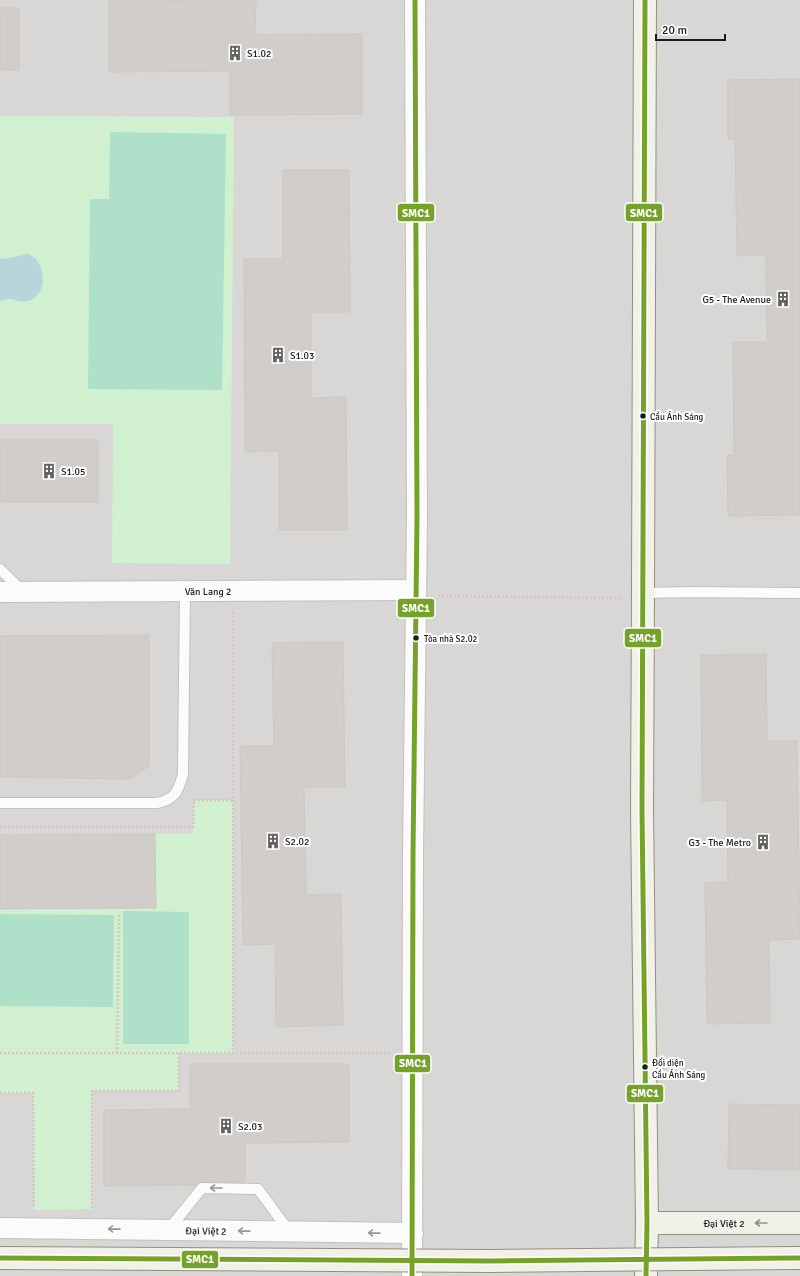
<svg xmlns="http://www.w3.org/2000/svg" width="800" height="1276" font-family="Signika,sans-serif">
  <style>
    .residential { fill: #d8d7d5 }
    .park { fill: #d1f0cf }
    .pitch { fill: #afe0c9 }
    .water { fill: #b7d6dc }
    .building { fill: #d0cdca; stroke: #ccc8c4 }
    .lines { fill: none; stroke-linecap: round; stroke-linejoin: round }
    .lane-casing { stroke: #c2c1bf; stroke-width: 12 }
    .street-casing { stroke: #c2c1bf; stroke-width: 22 }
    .secondary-casing { stroke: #90917c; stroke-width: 24 }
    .path { stroke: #d5c6c4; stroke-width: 2.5; stroke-dasharray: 2 2; stroke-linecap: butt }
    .lane { stroke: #fcfbfb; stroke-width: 10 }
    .street { stroke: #fcfbfb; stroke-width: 20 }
    .secondary { stroke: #f2f1e9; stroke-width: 22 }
    .secondary-bridge-casing { stroke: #90917c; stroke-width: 24; stroke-linecap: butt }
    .secondary-bridge { stroke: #f2f1e9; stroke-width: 22 }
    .bus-1-casing { stroke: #fff; stroke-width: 8 }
    .bus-1 { stroke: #75a32a; stroke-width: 5 }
    .oneway { stroke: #979696 }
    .oneway2 { stroke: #91918c }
    .bus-dot { fill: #1b1b1b; stroke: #fff; stroke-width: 1.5 }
    .labels { text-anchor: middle; stroke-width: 4; stroke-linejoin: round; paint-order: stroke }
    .bus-label { font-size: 9px; fill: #1b1b1b; stroke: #fff; text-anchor: start }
    .poi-label { font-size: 10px; fill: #1b1b1b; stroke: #fff; text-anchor: start }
    .street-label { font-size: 10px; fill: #1b1b1b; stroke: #fff }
    .line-badge { stroke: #fff; stroke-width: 1.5 }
    .badge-label { font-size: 11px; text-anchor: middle; font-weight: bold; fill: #fff }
  </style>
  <rect width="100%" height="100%" fill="#e9e7e3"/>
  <rect class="residential" x="0" y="0" width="800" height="1276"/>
  <g class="park">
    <path d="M0 116 234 117 230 564 112 563 113 424H0Z"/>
    <path d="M194 800H233V1053H179V1091H92V1209L34 1210 33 1093H0V909L155 908V834H193Z"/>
  </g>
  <g class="pitch">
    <path d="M110 132 226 134 222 390 88 389 90 199H109Z"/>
    <path d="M123 911 189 912V1044H123Z"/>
    <path d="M0 914 114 915 113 1007 0 1006Z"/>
  </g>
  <path class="water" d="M28 254C32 256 36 258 38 262 46 275 45 296 28 301 18 303 16 299 9 299 6 299 2 301 0 302V258L4 259Z"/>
  <g class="building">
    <path d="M256 0 255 35 362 34V114L230 115V71L109 72V1Z"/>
    <rect x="0" y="8" width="19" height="62"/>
    <path d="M800 79V515L728 516 727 455H734L733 342H767L766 255 737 256 735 139H728V80Z"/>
    <path d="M283 170H349L350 312H311V398L346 397 347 530H279V451L245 452 244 259H283Z"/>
    <rect x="0" y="440" width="98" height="62"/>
    <path d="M149 635V766L130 779 0 777V636Z"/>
    <path d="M343 642 345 787H304L306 895 341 894 343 1025 276 1027 275 944 243 945 240 746H274L272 643Z"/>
    <path d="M766 654 767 741H797L800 939 769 940 770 1023 707 1024 705 883 728 882 727 800 702 801 701 655Z"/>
    <path d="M155 834 156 908 0 909V835Z"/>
    <path d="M190 1064H349V1142L245 1143V1182H199L196 1185 104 1186V1110L190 1109Z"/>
    <path d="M729 1104 800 1105V1170L728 1169Z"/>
  </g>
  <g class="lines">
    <defs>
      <g id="lane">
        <path d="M0 569 23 592"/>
        <path d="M643 593 694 592 800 593"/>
        <path d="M0 803H157C176 799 178 791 183 774L185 591"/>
        <path d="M169 1229 202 1188 258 1189 289 1231"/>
      </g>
      <g id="street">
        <path id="s1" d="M0 592 416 590"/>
        <path id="s2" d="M0 1228 413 1233"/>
        <path d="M412 1276 413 854 417 517 415 0"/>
      </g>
      <g id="secondary">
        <path d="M645 0 643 593 642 810 647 1223 646 1276"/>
        <path id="s3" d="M647 1223H800"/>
      </g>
    </defs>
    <use href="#lane" class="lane-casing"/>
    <use href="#street" class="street-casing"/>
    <use href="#secondary" class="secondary-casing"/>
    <g class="path">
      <path d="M438 596 621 598"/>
      <path d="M233 612V1053"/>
      <path d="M0 827H193L194 800H233"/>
      <path d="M0 1053H391"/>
      <path d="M117 1053 119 915"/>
      <path d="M0 1093H33L34 1208"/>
      <path d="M92 1208V1091H179V1053"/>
    </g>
    <use href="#lane" class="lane"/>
    <use href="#street" class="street"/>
    <use href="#secondary" class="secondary"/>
    <defs>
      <path id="secondary-bridge" d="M0 1258 492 1261 800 1258"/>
    </defs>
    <use href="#secondary-bridge" class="secondary-bridge-casing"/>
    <use href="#secondary-bridge" class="secondary-bridge"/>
    <defs>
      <g id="bus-1">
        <path d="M645 0 642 810 647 1223 646 1276"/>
        <path d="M0 1258 492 1261 800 1258"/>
        <path d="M412 1276 413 854 417 517 415 0"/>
      </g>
    </defs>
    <use href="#bus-1" class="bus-1-casing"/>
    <use href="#bus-1" class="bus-1"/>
  </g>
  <defs><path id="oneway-shaft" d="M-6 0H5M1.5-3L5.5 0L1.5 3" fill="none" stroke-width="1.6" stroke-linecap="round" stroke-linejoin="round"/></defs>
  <g class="oneway">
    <use href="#oneway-shaft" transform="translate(216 1188) rotate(-180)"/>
    <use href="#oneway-shaft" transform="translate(114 1229) rotate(-179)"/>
    <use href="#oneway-shaft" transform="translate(244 1231) rotate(-179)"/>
    <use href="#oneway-shaft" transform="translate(374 1233) rotate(-179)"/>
  </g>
  <use class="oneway2" href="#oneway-shaft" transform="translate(761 1223) rotate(180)"/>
  <defs>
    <symbol id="building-bare" viewBox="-9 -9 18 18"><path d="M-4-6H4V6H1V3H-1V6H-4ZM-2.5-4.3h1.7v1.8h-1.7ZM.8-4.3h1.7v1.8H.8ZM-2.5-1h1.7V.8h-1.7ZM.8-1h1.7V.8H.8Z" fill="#636261" stroke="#fff" stroke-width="2.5" paint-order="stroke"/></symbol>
  </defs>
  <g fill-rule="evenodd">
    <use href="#building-bare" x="224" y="42" width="22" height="22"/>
    <use href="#building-bare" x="772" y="288" width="22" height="22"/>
    <use href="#building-bare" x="267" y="344" width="22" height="22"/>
    <use href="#building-bare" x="38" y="460" width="22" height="22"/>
    <use href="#building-bare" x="262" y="830" width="22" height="22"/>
    <use href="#building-bare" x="752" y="831" width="22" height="22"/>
    <use href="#building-bare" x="215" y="1115" width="22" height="22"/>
  </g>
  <g class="bus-dot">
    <circle cx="643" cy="416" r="3.5"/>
    <circle cx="416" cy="638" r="3.5"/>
    <circle cx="645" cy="1067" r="3.5"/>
  </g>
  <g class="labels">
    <g class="bus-label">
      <text x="650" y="420">Cầu Ánh Sáng</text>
      <text x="424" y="642">Tòa nhà S2.02</text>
      <text x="652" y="1066">Đối diện<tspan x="652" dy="12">Cầu Ánh Sáng</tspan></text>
    </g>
    <g class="poi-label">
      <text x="247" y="57">S1.02</text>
      <text x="771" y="303" text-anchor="end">G5 - The Avenue</text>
      <text x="290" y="359">S1.03</text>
      <text x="61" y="475">S1.05</text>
      <text x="285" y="845">S2.02</text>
      <text x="751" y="846" text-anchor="end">G3 - The Metro</text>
      <text x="238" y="1130">S2.03</text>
    </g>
    <g class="street-label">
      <text dy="4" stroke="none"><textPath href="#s1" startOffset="208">Văn Lang 2</textPath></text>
      <text dy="4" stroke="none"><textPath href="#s3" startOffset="77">Đại Việt 2</textPath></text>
      <text dy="4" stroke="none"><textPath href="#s2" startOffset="206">Đại Việt 2</textPath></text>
    </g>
  </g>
  <g class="line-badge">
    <rect x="397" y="203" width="38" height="19" rx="4" fill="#75a32a"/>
    <rect x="625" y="203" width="38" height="19" rx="4" fill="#75a32a"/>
    <rect x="397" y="598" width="38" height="20" rx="4" fill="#75a32a"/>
    <rect x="624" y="628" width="38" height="20" rx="4" fill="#75a32a"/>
    <rect x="394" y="1054" width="37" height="19" rx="4" fill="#75a32a"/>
    <rect x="626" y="1084" width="38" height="19" rx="4" fill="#75a32a"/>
    <rect x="181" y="1250" width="38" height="19" rx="4" fill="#75a32a"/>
  </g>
  <g class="badge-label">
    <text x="416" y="217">SMC1</text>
    <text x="644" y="217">SMC1</text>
    <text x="416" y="612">SMC1</text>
    <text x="643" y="642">SMC1</text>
    <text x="413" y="1067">SMC1</text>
    <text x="645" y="1097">SMC1</text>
    <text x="200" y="1263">SMC1</text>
  </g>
  <path d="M656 34v6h69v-6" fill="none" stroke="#1b1b1b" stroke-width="2"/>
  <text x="662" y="34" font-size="12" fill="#1b1b1b" stroke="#ffffff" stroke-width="3" paint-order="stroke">20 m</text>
</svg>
